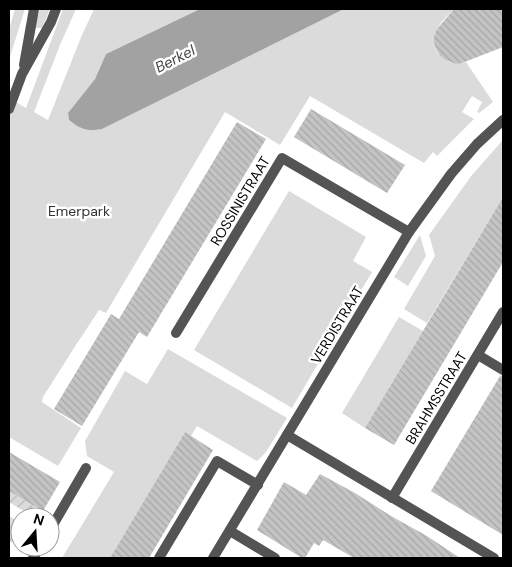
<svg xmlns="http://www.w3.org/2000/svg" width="512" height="567" font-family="'DM Sans',sans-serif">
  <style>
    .green { fill: #dbdbdb }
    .garden { fill: url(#garden-furrows) }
    .water { fill: #a2a2a2 }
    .building { fill: url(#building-back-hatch) }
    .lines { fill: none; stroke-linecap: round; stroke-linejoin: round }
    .service { stroke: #545454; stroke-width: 10 }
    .minor { stroke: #545454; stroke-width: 10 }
    .tertiary { stroke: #545454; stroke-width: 10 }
    .labels { text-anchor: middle; stroke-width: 5; stroke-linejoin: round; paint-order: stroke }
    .street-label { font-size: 14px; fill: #000; stroke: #fff }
    .park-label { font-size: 14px; fill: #323232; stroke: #fff }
    .water-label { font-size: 15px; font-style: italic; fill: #434343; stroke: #fff }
  </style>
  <defs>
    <pattern id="garden-furrows" width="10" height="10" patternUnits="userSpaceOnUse" patternTransform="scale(1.25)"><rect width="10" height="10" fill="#dbdbdb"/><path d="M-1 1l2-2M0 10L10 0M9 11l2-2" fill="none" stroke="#bababa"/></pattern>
    <pattern id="building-back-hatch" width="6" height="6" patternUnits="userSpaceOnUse" patternTransform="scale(1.25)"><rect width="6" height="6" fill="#c4c4c4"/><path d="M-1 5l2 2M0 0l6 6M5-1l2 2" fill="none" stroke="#a7a7a7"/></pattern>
  </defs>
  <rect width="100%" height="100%" fill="#fff"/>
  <g class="green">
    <path d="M15 9H25L9 60V30Z"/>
    <path d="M40 9H50L42 28H36L35 26Z"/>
    <path d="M63 9H76L60 45 34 112 48 120 82 35 94 9H200L106 54 95 79 68 113 69 120C80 129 87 132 102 129L344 9H454C448 15 440 22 437 30 427 51 446 68 466 62L493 102 479 113 477 112 482 102 472 96 462 112 474 119 437 156 433 152 424 163 310 96 280 145 225 112 106 313 99 310 74 348 43 397 42 402 81 428 58 466 9 437V98L26 108Z"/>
    <path d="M503 140V197L427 323 404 309 435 256 429 235 472 175Z"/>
    <path d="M289 191 366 237 353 261 372 272 292 408 194 350Z"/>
    <path d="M420 235 426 256 408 286 394 277Z"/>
    <path d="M399 317 423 331 365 428 342 413Z"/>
    <path d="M168 349 287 418 266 452 257 461 197 426 191 436 185 432 110 558H62L114 472 87 456 85 441 125 371 147 384Z"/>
  </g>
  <g class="garden">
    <path d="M9 491 35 506 30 515 9 502Z"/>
    <path d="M9 516 20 523V529L12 543 9 541Z"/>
  </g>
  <path class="water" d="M200 9H344L102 129C87 132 80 129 69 120L68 113 95 79 106 54Z"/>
  <g class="building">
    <path d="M454 9H503V47L462 63 456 64 445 60 440 56 436 49 434 43V37L437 29Z"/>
    <path d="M311 109 405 165 387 193 294 137Z"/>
    <path d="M237 122 266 139 147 337 139 332 82 426 54 409 111 314 119 319Z"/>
    <path d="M503 197V262L394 445 365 428Z"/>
    <path d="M500 376 503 377V535L431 491Z"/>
    <path d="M185 432 213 450 149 558H110Z"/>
    <path d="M9 452 60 482 43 511 9 491Z"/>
    <path d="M320 474 355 493 391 516 427 536 460 558H354L323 540 319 546 314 543 305 558H302L257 530 284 482 306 495Z"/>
  </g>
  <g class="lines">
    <path class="service" d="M159 558 217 461 258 485"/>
    <g class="minor">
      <path d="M176 333 282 158 409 232"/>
      <path d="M478 355 503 370"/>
      <path d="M287 435 494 558"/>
      <path d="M392 498 503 312"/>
      <path d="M50 530 86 468"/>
      <path d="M230 531 275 558"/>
      <path d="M33 558 40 547"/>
      <path d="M213 558 409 232 451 174 477 144 503 120"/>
    </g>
    <g class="tertiary">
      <path d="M24 65 34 9"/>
      <path d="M9 109 22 74 51 22 56 9"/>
    </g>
  </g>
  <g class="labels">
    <g class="street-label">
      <text transform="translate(240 201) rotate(-59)" y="5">ROSSINISTRAAT</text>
      <text transform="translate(337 325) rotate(-59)" y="5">VERDISTRAAT</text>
      <text transform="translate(436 398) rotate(-59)" y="5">BRAHMSSTRAAT</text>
    </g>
    <g class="park-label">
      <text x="79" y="216">Emerpark</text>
    </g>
    <g class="water-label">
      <text transform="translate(175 59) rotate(-27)" y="5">Berkel</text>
    </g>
  </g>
  <rect width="512" height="567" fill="none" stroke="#000000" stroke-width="20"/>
  <g transform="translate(35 532) rotate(18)"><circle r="24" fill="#ffffff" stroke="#999999"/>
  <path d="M0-4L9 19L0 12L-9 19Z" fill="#000000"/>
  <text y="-8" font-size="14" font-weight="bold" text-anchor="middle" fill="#000000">N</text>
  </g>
</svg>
